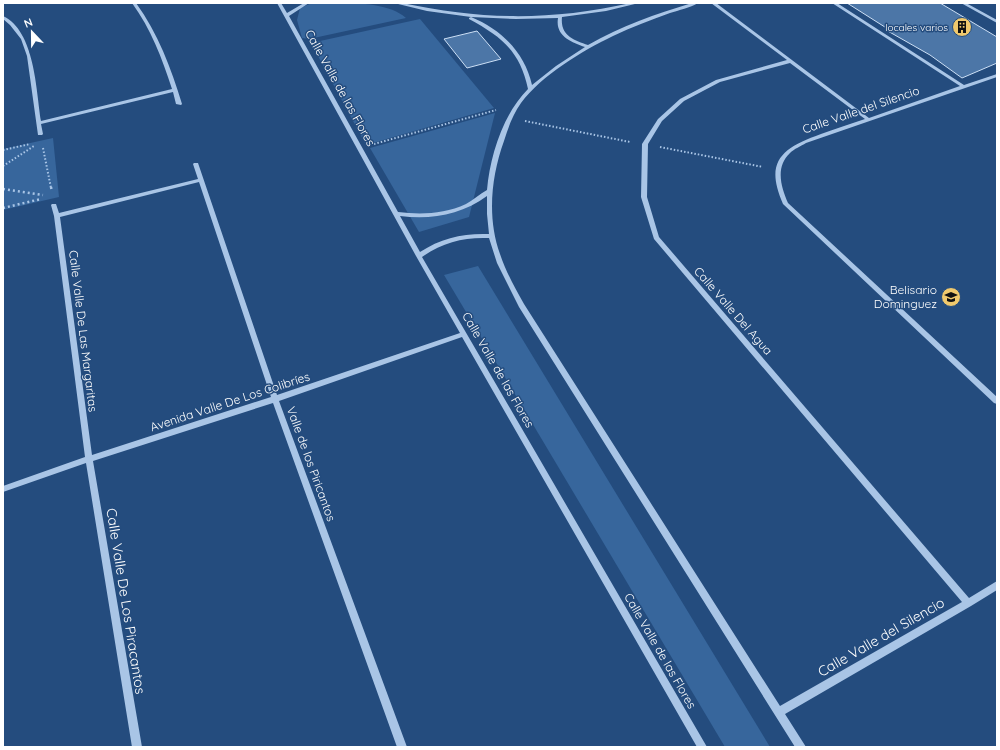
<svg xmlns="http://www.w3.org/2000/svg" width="1000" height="750" font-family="Quicksand,sans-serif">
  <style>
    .green { fill: #37669c }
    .building { fill: #4c76a7; stroke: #ccdff5 }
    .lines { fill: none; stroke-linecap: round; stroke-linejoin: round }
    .path-far1 { stroke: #a9c5e6; stroke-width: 2; stroke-dasharray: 1.5 2; stroke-linecap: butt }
    .path { stroke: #a9c5e6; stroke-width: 2.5; stroke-dasharray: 2 3; stroke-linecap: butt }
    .minor { fill: #a9c5e6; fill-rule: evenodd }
    .labels { text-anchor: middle; stroke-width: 3; stroke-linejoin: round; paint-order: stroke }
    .far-poi-label { font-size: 10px; fill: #fff; stroke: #244c7e; text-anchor: end }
    .street-label { font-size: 12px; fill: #fff; stroke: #244c7e }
    .poi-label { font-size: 12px; fill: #fff; stroke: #244c7e; text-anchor: end }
    .near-street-label { font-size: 14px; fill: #fff; stroke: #244c7e }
  </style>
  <rect width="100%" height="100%" fill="#244c7e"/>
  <g class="green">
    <path d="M312 3C340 3 386 0 406 18L309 39 302 38 297 20 300 8Z"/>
    <path d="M420 19 494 108 366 145 311 43Z"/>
    <path d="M495 113 469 217 419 232 370 148Z"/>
    <path d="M53 138 59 197 3 210V149Z"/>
    <path d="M478 266 770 747H725L444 275Z"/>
  </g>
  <g class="building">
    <path d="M847 3H940L997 37V63L962 78 930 55 886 30 888 29Z"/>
    <path d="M477 31 501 59 467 68 444 39Z"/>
  </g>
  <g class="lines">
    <g class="path-far1">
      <path d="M525 121 630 142"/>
      <path d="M374 144 496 110"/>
      <path d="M660 147 763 167"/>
      <path d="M43 148 51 188"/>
      <path d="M3 150 30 144"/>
      <path d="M3 166 34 146"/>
    </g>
    <g class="path">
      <path d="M51 187 52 192"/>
      <path d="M3 189 43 195"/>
      <path d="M3 208 41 199"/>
    </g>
    <g class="minor">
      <path d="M132 3H136C158 33 171 68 182 104L181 105 176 104 173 92 41 124 43 134 42 135H38L27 56 21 39 10 25 3 19V16C35 31 36 90 41 121L172 89C162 58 151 29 132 3Z"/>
      <path d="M277 3H281L287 13 304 3H309L289 16 398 212C421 215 444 214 466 204 473 200 480 194 487 190 490 156 503 114 528 89 520 51 502 37 469 19V18L471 17 427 11 394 3H402C483 20 550 21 631 3H639L606 11 562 17C560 36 574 40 588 45 621 26 656 14 692 3H698C690 8 679 10 670 13 651 20 632 27 613 36 582 51 542 75 521 103 513 114 508 128 504 141 491 177 487 218 500 254 506 272 515 288 524 304L780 706 962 602 654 239 641 197 642 144 658 119 680 99 716 80 787 60 711 3H716L869 118 960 86 832 3H837L964 85 997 74V77L806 143C801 146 794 149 790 153 775 167 781 187 788 203L997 397V404L994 403 783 204C764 161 782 148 821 134 835 129 850 124 865 119L790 63 720 82 684 101 662 121 648 144 647 197 659 237 969 598 997 581V590L971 606 785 714 806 747H795L519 307 497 263 489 238C464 237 443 242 422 257L707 747H697L462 337 279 401 407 747H397L273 403 93 461 142 747H132L86 463 3 492V486L85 457 54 216 51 205 52 204H56L59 213 198 179 193 164 194 163H198L277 395 460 333 416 256ZM471 17 516 19 558 18C555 36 571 42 585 47L556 66 532 85C525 53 501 29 471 17ZM199 182 271 397 92 455 60 217ZM487 196V214L489 234C464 233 441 238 420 252L400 216C431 220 461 215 487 196Z"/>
      <path d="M961 3H966L997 20V23Z"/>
    </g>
  </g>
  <defs>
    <symbol id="building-disc" viewBox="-11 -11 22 22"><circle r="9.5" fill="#f0c96d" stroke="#244c7e"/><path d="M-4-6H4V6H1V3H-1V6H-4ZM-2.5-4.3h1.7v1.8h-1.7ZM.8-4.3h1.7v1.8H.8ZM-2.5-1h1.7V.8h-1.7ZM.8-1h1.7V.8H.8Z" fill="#111"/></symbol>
    <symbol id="school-disc" viewBox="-11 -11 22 22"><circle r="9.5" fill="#f0c96d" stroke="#244c7e"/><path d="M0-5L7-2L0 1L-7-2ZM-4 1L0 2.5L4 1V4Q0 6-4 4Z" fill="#111"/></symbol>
  </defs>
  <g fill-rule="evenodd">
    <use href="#building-disc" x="951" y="16" width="22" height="22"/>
    <use href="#school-disc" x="940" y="286" width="22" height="22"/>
  </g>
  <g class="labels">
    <g class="far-poi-label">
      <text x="948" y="31">locales varios</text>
    </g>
    <g class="street-label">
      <text transform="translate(340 88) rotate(61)" y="4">Calle Valle de las Flores</text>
      <text transform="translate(861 110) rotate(-19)" y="4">Calle Valle del Silencio</text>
      <text transform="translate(733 311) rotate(49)" y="4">Calle Valle Del Agua</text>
      <text transform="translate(83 331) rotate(83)" y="4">Calle Valle De Las Margaritas</text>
      <text transform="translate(498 370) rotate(60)" y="4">Calle Valle de las Flores</text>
      <text transform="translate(230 402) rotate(-18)" y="4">Avenida Valle De Los Colibríes</text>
      <text transform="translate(311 464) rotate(70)" y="4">Valle de los Piricantos</text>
      <text transform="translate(660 651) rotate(60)" y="4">Calle Valle de las Flores</text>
    </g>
    <g class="poi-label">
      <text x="937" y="294">Belisario<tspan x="937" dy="14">Dominguez</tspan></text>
    </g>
    <g class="near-street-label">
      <text transform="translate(126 601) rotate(81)" y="5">Calle Valle De Los Piracantos</text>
      <text transform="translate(881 637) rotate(-30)" y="5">Calle Valle del Silencio</text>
    </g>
  </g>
  <rect width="1000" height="750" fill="none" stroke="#ffffff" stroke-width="8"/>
  <g transform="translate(32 32) rotate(338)" stroke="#244c7e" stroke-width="3" paint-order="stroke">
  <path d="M0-3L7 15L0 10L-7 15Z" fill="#ffffff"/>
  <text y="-6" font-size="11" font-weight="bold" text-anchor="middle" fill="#ffffff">N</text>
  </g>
</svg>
